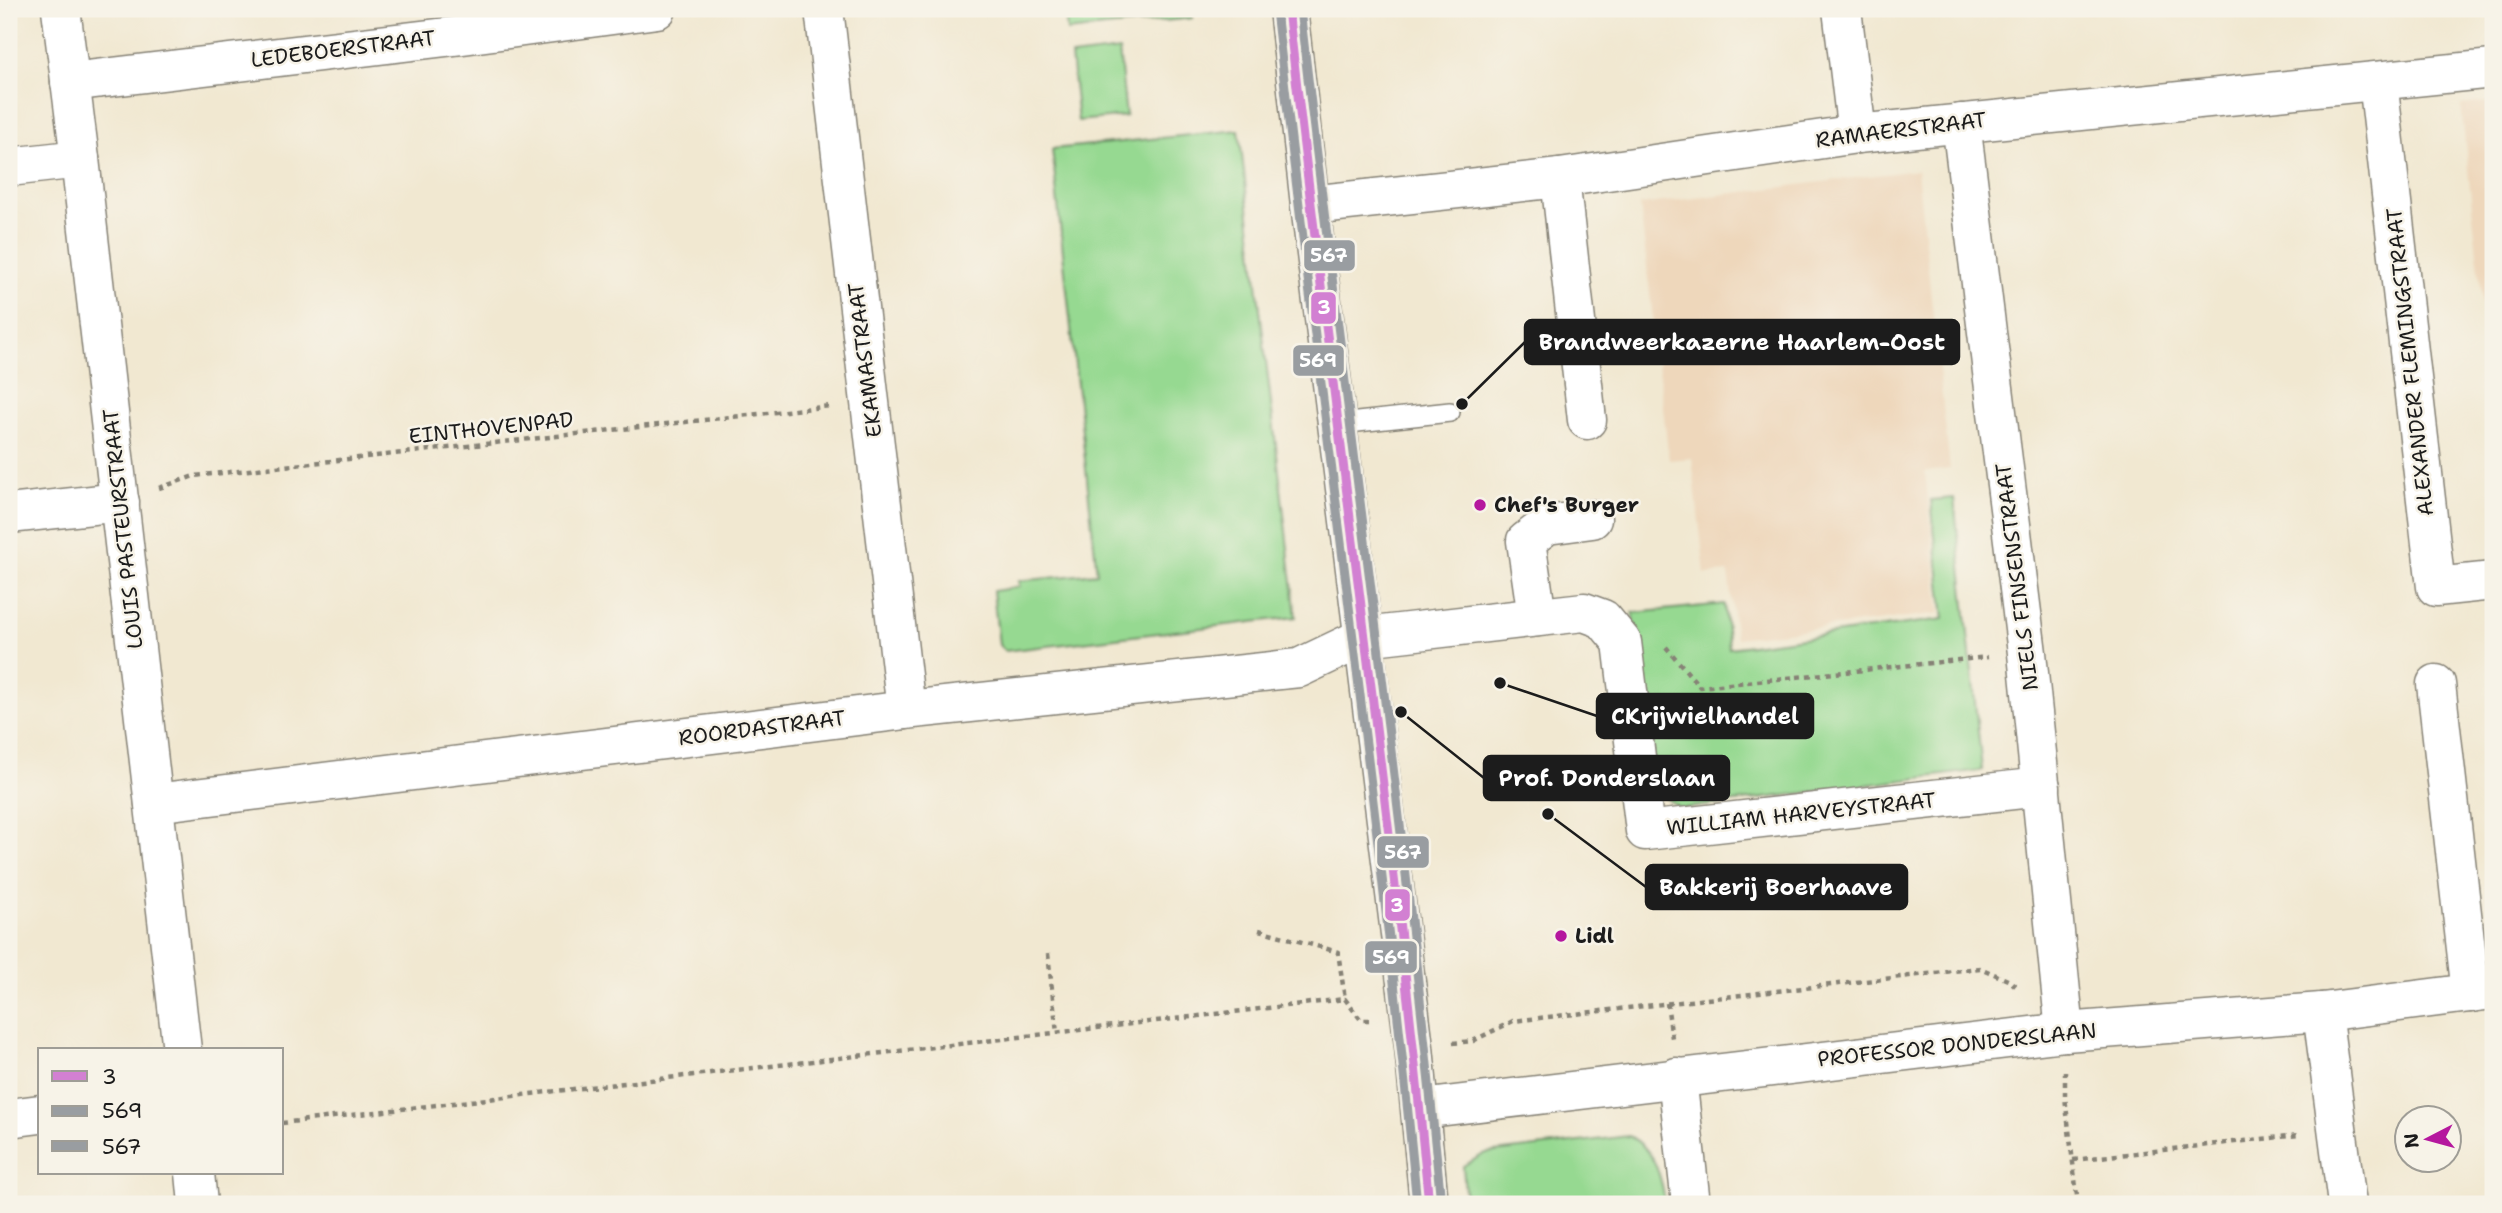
<svg xmlns="http://www.w3.org/2000/svg" width="2502" height="1213" font-family="'Shantell Sans',sans-serif">
  <style>
    .built { fill: #eed7bb }
    .green { fill: #96d991; stroke: #597a56; stroke-width: 2 }
    .lines { fill: none; stroke-linecap: round; stroke-linejoin: round }
    .service-casing { stroke: #868276; stroke-width: 22 }
    .minor-casing { stroke: #868276; stroke-width: 41 }
    .tertiary-casing { stroke: #868276; stroke-width: 41 }
    .path { stroke: #868276; stroke-width: 4.5; stroke-dasharray: 5 5; stroke-linecap: butt }
    .service { stroke: #fff; stroke-width: 19 }
    .minor { stroke: #fff; stroke-width: 38 }
    .tertiary { stroke: #fff; stroke-width: 38 }
    .bus-1-casing { stroke: #f7f3e8; stroke-width: 14 }
    .bus-2-casing { stroke: #f7f3e8; stroke-width: 14 }
    .bus-3-casing { stroke: #f7f3e8; stroke-width: 14 }
    .bus-1 { stroke: #d280d2; stroke-width: 9 }
    .bus-2 { stroke: #999da1; stroke-width: 9 }
    .bus-3 { stroke: #999da1; stroke-width: 9 }
    .poi-dot { fill: #b5179e; stroke: #f7f3e8; stroke-width: 2.5 }
    .labels { text-anchor: middle; stroke-width: 5; stroke-linejoin: round; paint-order: stroke }
    .street-label { font-size: 21px; fill: #1c1c1c; stroke: #f7f3e8 }
    .poi-label { font-size: 21px; font-weight: bold; fill: #1c1c1c; stroke: #f7f3e8; text-anchor: start }
    .leader { fill: none; stroke: #1c1c1c; stroke-width: 2.5 }
    .callout-dot { fill: #1c1c1c; stroke: #f7f3e8; stroke-width: 2.5 }
    .callout { fill: #1c1c1c; stroke: #1c1c1c; stroke-width: 2.5 }
    .callout-label { font-size: 23px; text-anchor: middle; font-weight: bold; fill: #fff }
    .line-badge { stroke: #f7f3e8; stroke-width: 2.5 }
    .badge-label { font-size: 19px; text-anchor: middle; font-weight: bold; fill: #fff }
  </style>
  <rect width="100%" height="100%" fill="#f7f3e8"/>
  <filter id="ink" filterUnits="userSpaceOnUse"><feTurbulence type="fractalNoise" baseFrequency=".0143" numOctaves="2"/><feDisplacementMap in="SourceGraphic" scale="14" xChannelSelector="R" yChannelSelector="G"/><feConvolveMatrix kernelMatrix="1 2 1 2 8 2 1 2 1" color-interpolation-filters="sRGB"/></filter>
  <filter id="wash" filterUnits="userSpaceOnUse"><feTurbulence type="fractalNoise" baseFrequency=".00686" numOctaves="4" result="noise"/><feDisplacementMap in="SourceGraphic" scale="28" xChannelSelector="R" yChannelSelector="G"/><feGaussianBlur stdDeviation="1.57" result="paint"/><feColorMatrix in="noise" values="0 0 0 0 0 0 0 0 0 0 0 0 0 0 0 0 0 1.4 0 .05"/><feComposite in="paint" operator="in"/></filter>
  <g filter="url(#wash)">
    <rect width="100%" height="100%" fill="#f1e8d1"/>
    <g class="built">
      <path d="M2493 101V354H2488L2461 105Z"/>
      <path d="M1917 170 1950 469 1925 472 1940 613 1736 638 1728 572 1705 574 1692 458 1669 460 1640 205Z"/>
    </g>
    <g class="green">
      <path d="M1065 9H1191L1192 18 1067 31Z"/>
      <path d="M1119 50 1126 116 1078 121 1071 56Z"/>
      <path d="M1239 130 1296 617 1005 651 999 645 993 591 1020 587 1018 581 1097 573 1052 149Z"/>
      <path d="M1954 498 1982 770 1680 809 1655 789 1633 613 1724 604 1729 648 1944 619 1931 500Z"/>
      <path d="M1629 1136C1655 1149 1662 1178 1665 1204H1466L1463 1166 1486 1153Z"/>
    </g>
  </g>
  <g filter="url(#ink)">
    <g class="lines">
      <defs>
        <path id="service" d="M1339 424 1450 412"/>
        <g id="minor">
          <path d="M61 9 80 159 182 1050"/>
          <path d="M824 9 906 710"/>
          <path d="M1842 9 1857 134"/>
          <path d="M2378 81 2436 587 2493 581"/>
          <path d="M70 82 463 35 657 9"/>
          <path d="M1961 123 2027 653 2065 1032"/>
          <path d="M9 167 80 159"/>
          <path d="M1560 178 1587 420"/>
          <path d="M1310 205 1560 178 1857 134 2493 69"/>
          <path d="M9 514 120 502"/>
          <path d="M1537 617 1526 541 1547 525 1592 519"/>
          <path d="M2436 684 2471 993"/>
          <path d="M154 803 906 710 1299 668 1364 637 1584 612 1603 619 1622 642 1645 831 2041 787"/>
          <path d="M2322 1012 2347 1204"/>
          <path d="M1677 1077 1691 1204"/>
          <path d="M1421 1109 2065 1032 2322 1012 2493 990"/>
          <path d="M9 1118 40 1114"/>
          <path d="M195 1173 198 1204"/>
        </g>
        <path id="tertiary" d="M1288 9 1310 205 1414 1047 1429 1204"/>
      </defs>
      <use href="#service" class="service-casing"/>
      <use href="#minor" class="minor-casing"/>
      <use href="#tertiary" class="tertiary-casing"/>
      <g class="path">
        <path d="M159 488 194 476 831 406"/>
        <path d="M1666 647 1700 687 1988 657"/>
        <path d="M1259 930 1338 952 1345 999"/>
        <path d="M1048 954 1057 1033"/>
        <path d="M1667 1003 1672 1038"/>
        <path d="M1453 1043 1473 1041 1513 1021 1980 968 2010 981 2019 989"/>
        <path d="M2065 1071V1097L2078 1204"/>
        <path d="M282 1123 1345 999 1361 1020H1369"/>
        <path d="M2073 1160 2298 1135"/>
      </g>
      <use href="#service" class="service"/>
      <use href="#minor" class="minor"/>
      <use href="#tertiary" class="tertiary"/>
      <defs>
        <path id="bus-1" d="M1288 9C1333 408 1391 805 1429 1204"/>
        <path id="bus-2" d="M1276 10C1321 409 1379 805 1417 1204"/>
        <path id="bus-3" d="M1300 9C1345 407 1403 804 1441 1203"/>
      </defs>
      <use href="#bus-1" class="bus-1-casing"/>
      <use href="#bus-2" class="bus-2-casing"/>
      <use href="#bus-3" class="bus-3-casing"/>
      <use href="#bus-1" class="bus-1"/>
      <use href="#bus-2" class="bus-2"/>
      <use href="#bus-3" class="bus-3"/>
    </g>
  </g>
  <g class="poi-dot">
    <circle cx="1480" cy="505" r="7"/>
    <circle cx="1561" cy="936" r="7"/>
  </g>
  <g class="labels">
    <g class="street-label">
      <text transform="translate(343 49) rotate(-7)" y="7">LEDEBOERSTRAAT</text>
      <text transform="translate(1901 130) rotate(-7)" y="7">RAMAERSTRAAT</text>
      <text transform="translate(865 360) rotate(-97)" y="7">EKAMASTRAAT</text>
      <text transform="translate(2410 362) rotate(-96)" y="7">ALEXANDER FLEMINGSTRAAT</text>
      <text transform="translate(491 428) rotate(-6)" y="7">EINTHOVENPAD</text>
      <text transform="translate(123 529) rotate(-96)" y="7">LOUIS PASTEURSTRAAT</text>
      <text transform="translate(2017 577) rotate(-97)" y="7">NIELS FINSENSTRAAT</text>
      <text transform="translate(762 728) rotate(-7)" y="7">ROORDASTRAAT</text>
      <text transform="translate(1801 814) rotate(-6)" y="7">WILLIAM HARVEYSTRAAT</text>
      <text transform="translate(1957 1045) rotate(-6)" y="7">PROFESSOR DONDERSLAAN</text>
    </g>
    <g class="poi-label">
      <text x="1494" y="512">Chef's Burger</text>
      <text x="1575" y="943">Lidl</text>
    </g>
  </g>
  <path class="leader" d="M1462 404L1525 342M1500 683L1597 716M1401 712L1484 778M1548 814L1646 887"/>
  <g class="callout-dot">
    <circle cx="1462" cy="404" r="7"/>
    <circle cx="1500" cy="683" r="7"/>
    <circle cx="1401" cy="712" r="7"/>
    <circle cx="1548" cy="814" r="7"/>
  </g>
  <g class="callout">
    <rect x="1525" y="320" width="434" height="44" rx="7"/>
    <rect x="1597" y="694" width="216" height="44" rx="7"/>
    <rect x="1484" y="756" width="245" height="44" rx="7"/>
    <rect x="1646" y="865" width="261" height="44" rx="7"/>
  </g>
  <g class="callout-label">
    <text x="1742" y="350">Brandweerkazerne Haarlem-Oost</text>
    <text x="1705" y="724">CKrijwielhandel</text>
    <text x="1607" y="786">Prof. Donderslaan</text>
    <text x="1776" y="895">Bakkerij Boerhaave</text>
  </g>
  <g class="line-badge">
    <rect x="1303" y="239" width="53" height="33" rx="7" fill="#999da1"/>
    <rect x="1310" y="291" width="27" height="34" rx="7" fill="#d280d2"/>
    <rect x="1292" y="344" width="53" height="33" rx="7" fill="#999da1"/>
    <rect x="1376" y="835" width="54" height="34" rx="7" fill="#999da1"/>
    <rect x="1384" y="888" width="27" height="34" rx="7" fill="#d280d2"/>
    <rect x="1364" y="940" width="54" height="34" rx="7" fill="#999da1"/>
  </g>
  <g class="badge-label">
    <text x="1329" y="262">567</text>
    <text x="1324" y="314">3</text>
    <text x="1318" y="367">569</text>
    <text x="1403" y="859">567</text>
    <text x="1397" y="912">3</text>
    <text x="1391" y="964">569</text>
  </g>
  <rect width="2502" height="1213" fill="none" stroke="#f7f3e8" stroke-width="35"/>
  <rect x="38" y="1048" width="245" height="126" fill="#f7f3e8" stroke="#9f9d96" stroke-width="2"/>
  <rect x="52" y="1071" width="35" height="10" fill="#d280d2" stroke="#9f9d96" stroke-width="2"/>
  <text x="102" y="1084" font-size="21" fill="#1c1c1c">3</text>
  <rect x="52" y="1106" width="35" height="10" fill="#999da1" stroke="#9f9d96" stroke-width="2"/>
  <text x="102" y="1118" font-size="21" fill="#1c1c1c">569</text>
  <rect x="52" y="1141" width="35" height="10" fill="#999da1" stroke="#9f9d96" stroke-width="2"/>
  <text x="102" y="1154" font-size="21" fill="#1c1c1c">567</text>
  <g transform="translate(2428 1139) rotate(264)"><circle r="33" fill="#f7f3e8" stroke="#9f9d96" stroke-width="2"/>
  <path d="M0-5L12 26L0 18L-12 26Z" fill="#b5179e"/>
  <text y="-10" font-size="19" font-weight="bold" text-anchor="middle" fill="#1c1c1c">N</text>
  </g>
</svg>
